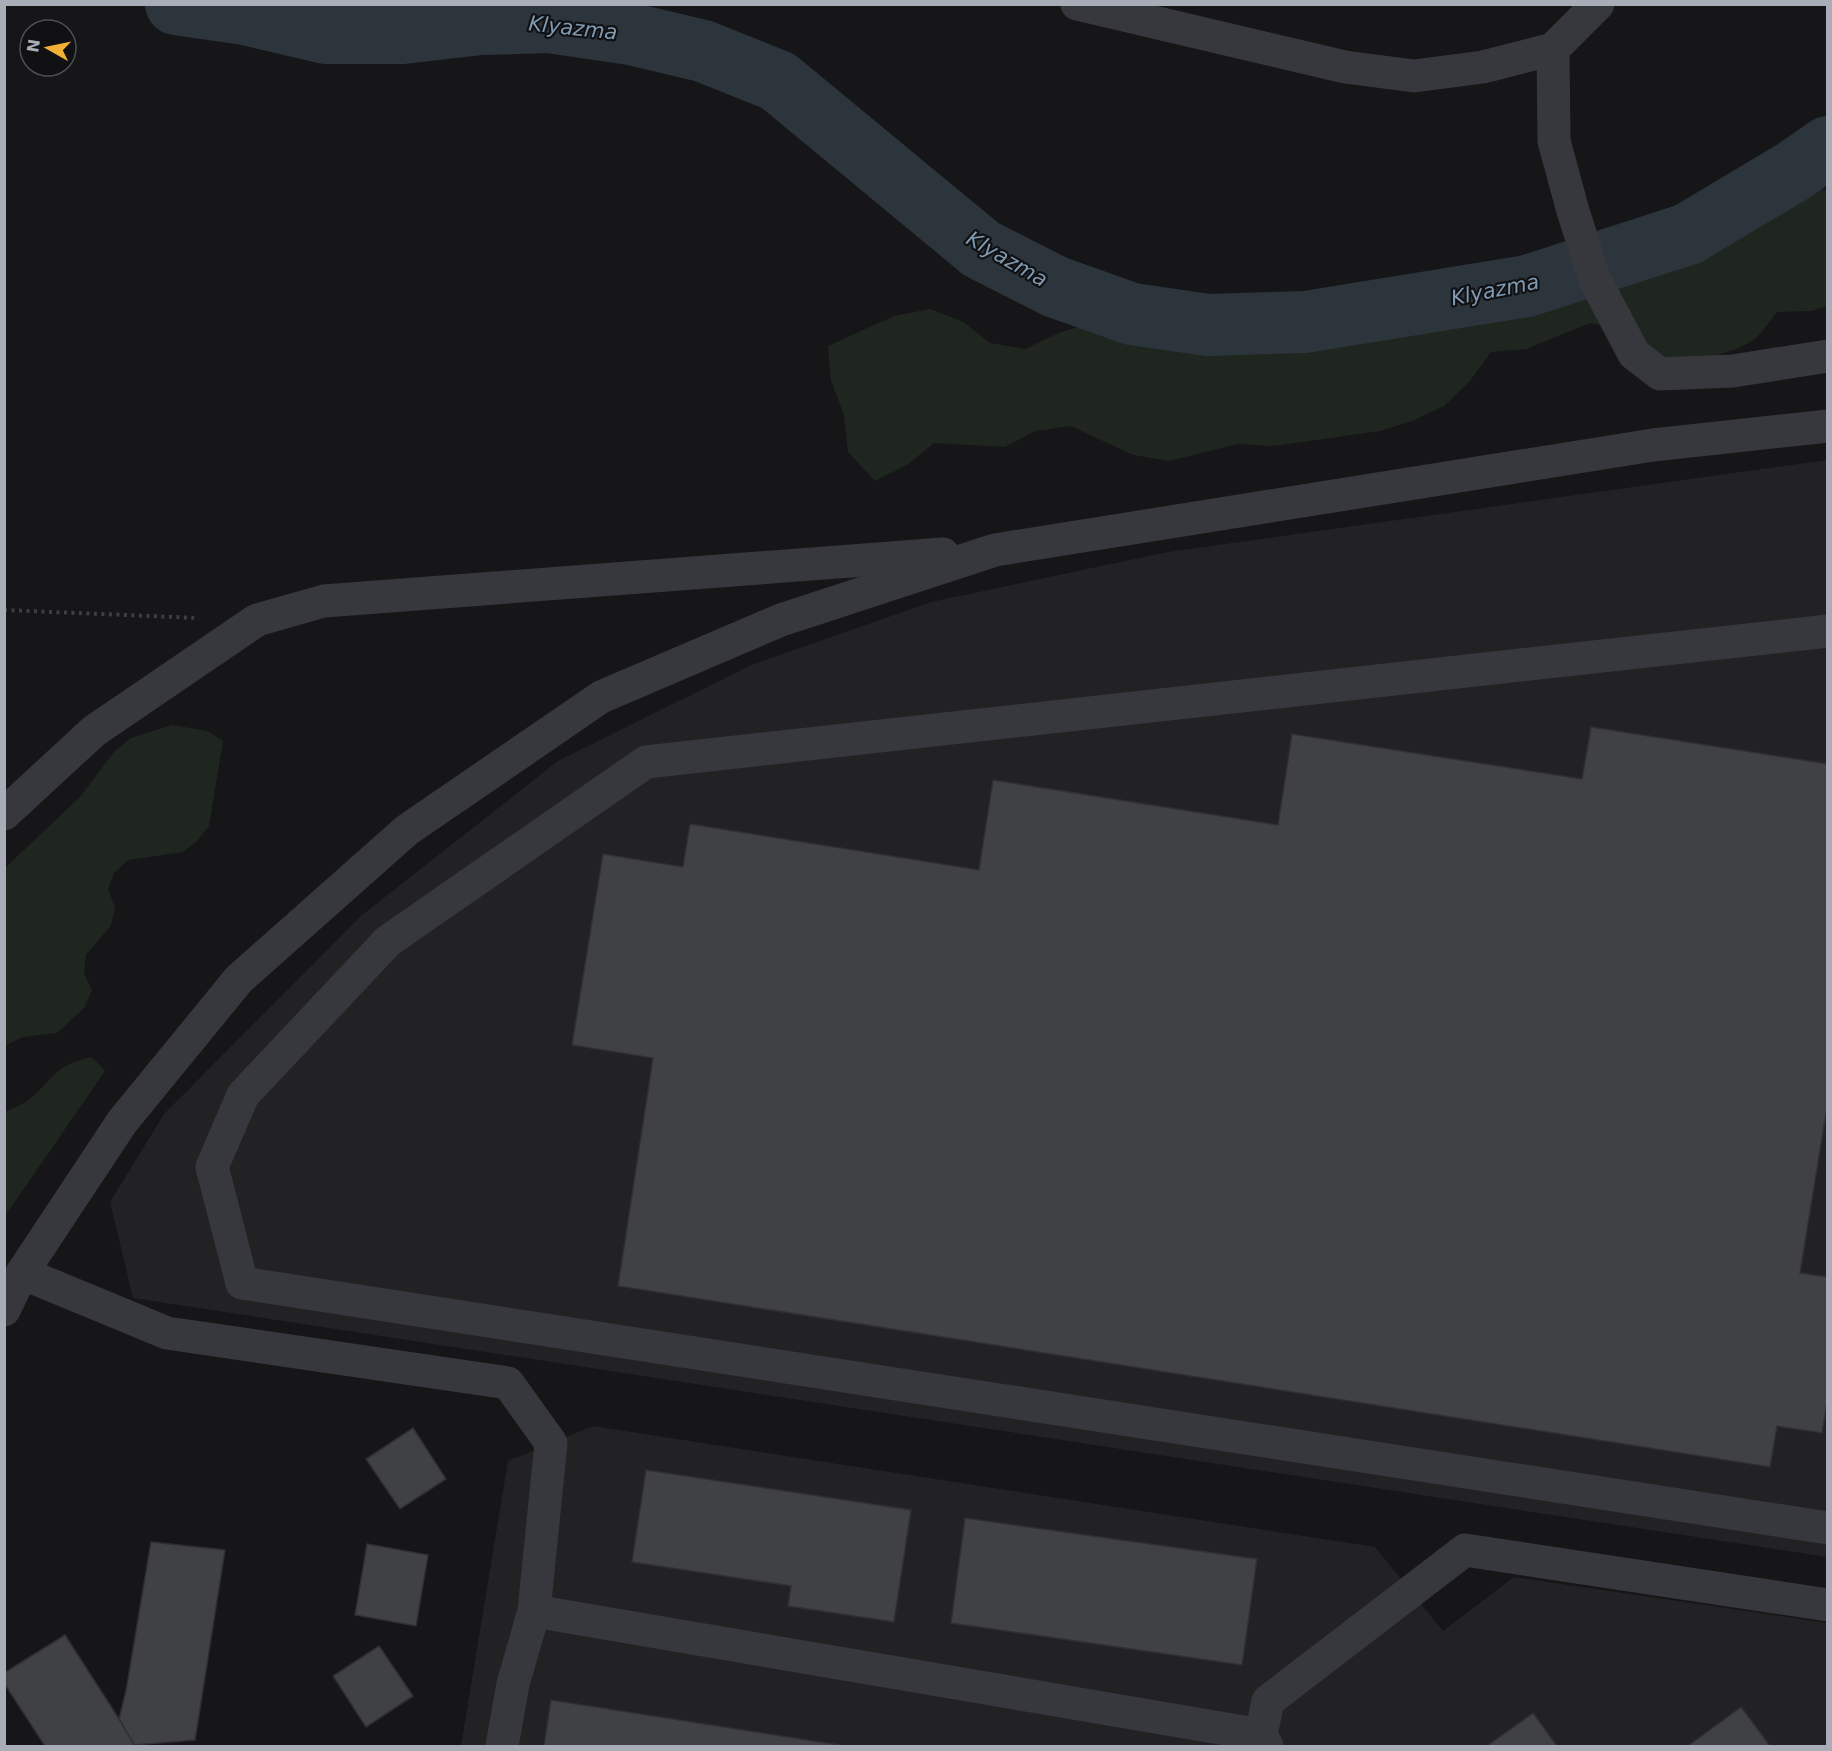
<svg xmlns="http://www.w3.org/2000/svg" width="1832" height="1751" font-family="'DejaVu Sans',sans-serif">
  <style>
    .built { fill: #222225 }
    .green { fill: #1e261f }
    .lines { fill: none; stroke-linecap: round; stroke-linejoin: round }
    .river { stroke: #2c353c; stroke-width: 62 }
    .building { fill: #404145; stroke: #303034; stroke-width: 1.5 }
    .path { stroke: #3d3f44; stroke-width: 4; stroke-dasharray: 3 4.5; stroke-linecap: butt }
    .minor { stroke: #37383d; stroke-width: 33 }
    .labels { text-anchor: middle; stroke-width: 4.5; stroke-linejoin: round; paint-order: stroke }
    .water-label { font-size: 21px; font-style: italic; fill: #7f9bb3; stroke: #111113 }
  </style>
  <rect width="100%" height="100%" fill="#161618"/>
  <g class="built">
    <path d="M1827 460V1557L133 1298 110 1202 164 1114 362 915 558 761 751 665 931 602 1168 552Z"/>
    <path d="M593 1426 1375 1547 1443 1631 1514 1577 1827 1623V1746H461L508 1461Z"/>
  </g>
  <g class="green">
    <path d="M1805 188 1827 190V306L1812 311 1777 312C1770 320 1762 334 1753 340 1724 360 1683 359 1649 357L1625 330 1590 323 1526 349 1491 352 1470 381 1444 406 1412 421 1380 431 1273 446 1238 444 1169 461 1133 455 1071 426 1035 431 1005 447 934 443 907 465 875 481 848 452 844 415 831 381 828 346 894 316 930 309 963 322 990 343 1025 349 1061 332 1096 322 1177 336 1249 341 1286 339 1323 331 1394 321 1429 325 1503 318 1595 280 1660 266 1694 248 1724 228 1794 192Z"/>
    <path d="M172 725 208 731 223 741 209 826 197 841 183 852 128 860 114 873 108 889 115 908 111 925 86 955 84 973 92 990 85 1007 57 1033 23 1037 8 1044 5 1048V868L80 797 114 752 131 738Z"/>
    <path d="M92 1057 105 1071 5 1216V1112C13 1108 23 1104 30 1099 56 1076 55 1065 92 1057Z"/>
  </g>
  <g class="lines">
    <path class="river" d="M176 4 245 14 326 33H403L481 24 549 22 631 34 703 51 778 81 981 249 1056 287 1132 314 1208 325 1305 322 1527 286 1688 234 1792 172 1828 147"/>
  </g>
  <g class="building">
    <path d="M1591 727 1828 764V1101L1800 1273 1828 1277V1395L1822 1433 1777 1426 1770 1467 618 1286 653 1058 572 1045 603 854 683 867 690 824 979 870 993 780 1278 825 1292 734 1582 779Z"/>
    <path d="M413 1428 446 1479 400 1509 366 1459Z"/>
    <path d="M646 1470 911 1510 894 1622 788 1606 791 1586 632 1562Z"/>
    <path d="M965 1518 1257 1559 1242 1665 951 1623Z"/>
    <path d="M151 1542 225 1550 195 1740 134 1745 119 1719 126 1691Z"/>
    <path d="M367 1544 428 1555 416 1626 355 1615Z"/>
    <path d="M65 1635 119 1719 135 1746H45L4 1683V1673Z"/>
    <path d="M379 1646 413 1696 366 1727 333 1676Z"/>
    <path d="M551 1700 846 1746H544Z"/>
    <path d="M1741 1707 1770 1746H1688Z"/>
    <path d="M1533 1713 1557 1746H1487Z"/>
  </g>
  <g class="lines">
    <path class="path" d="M4 610 199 618"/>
    <g class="minor">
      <path d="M1077 4 1345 67 1414 76 1483 67 1553 49"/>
      <path d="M1598 4 1553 49 1554 141 1573 211 1595 280 1634 354 1660 374 1733 371 1828 356"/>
      <path d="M1828 631 646 762 388 941 243 1095 212 1167 242 1283 1828 1528"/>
      <path d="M4 814 94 731 257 620 324 601 943 554"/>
      <path d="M22 1273 167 1333 508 1383 551 1443 534 1611 513 1684 502 1746"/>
      <path d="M4 1310 22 1273 122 1122 239 979 407 830 601 697 781 620 995 550 1653 445 1828 426"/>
      <path d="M534 1611 1261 1735"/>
      <path d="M1267 1746 1261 1735 1268 1701 1465 1550 1828 1605"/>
    </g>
  </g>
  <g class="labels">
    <g class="water-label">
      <text transform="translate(573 28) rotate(6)" y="7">Klyazma</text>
      <text transform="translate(1007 259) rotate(30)" y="7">Klyazma</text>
      <text transform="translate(1495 290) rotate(-11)" y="7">Klyazma</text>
    </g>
  </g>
  <rect width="1832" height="1751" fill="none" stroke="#a8adb8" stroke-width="12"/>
  <g transform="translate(48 48) rotate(279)"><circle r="28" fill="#111113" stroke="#4d4f55" stroke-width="1.5"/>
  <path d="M0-4.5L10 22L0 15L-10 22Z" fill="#f2b134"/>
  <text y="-9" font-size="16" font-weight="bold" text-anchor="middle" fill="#a8adb8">N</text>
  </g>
</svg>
